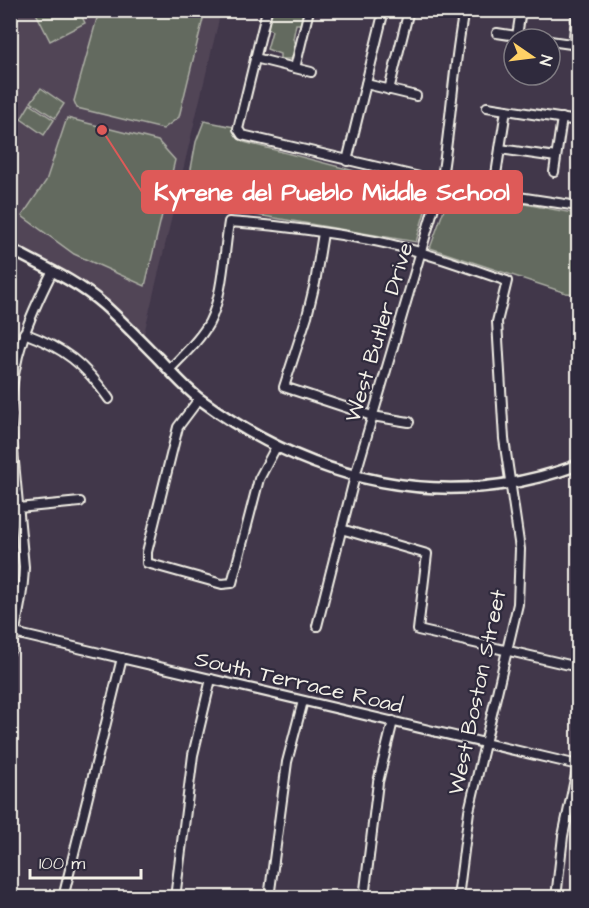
<svg xmlns="http://www.w3.org/2000/svg" width="589" height="908" font-family="'Architects Daughter',sans-serif">
  <style>
    .built { fill: #514457 }
    .green { fill: #636b5f; stroke: #acaea4; stroke-width: 1.5 }
    .lines { fill: none; stroke-linecap: round; stroke-linejoin: round }
    .minor-casing { stroke: #f4f1e8; stroke-width: 12 }
    .tertiary-casing { stroke: #f4f1e8; stroke-width: 14 }
    .minor { stroke: #2f2a3d; stroke-width: 8 }
    .tertiary { stroke: #2f2a3d; stroke-width: 9 }
    .labels { text-anchor: middle; stroke-width: 4.5; stroke-linejoin: round; paint-order: stroke }
    .street-label { font-size: 22px; fill: #f4f1e8; stroke: #2f2a3d }
    .leader { fill: none; stroke: #de5a58; stroke-width: 2 }
    .callout-dot { fill: #de5a58; stroke: #2f2a3d; stroke-width: 2 }
    .callout { fill: #de5a58; stroke: #de5a58; stroke-width: 2 }
    .callout-label { font-size: 24px; text-anchor: middle; font-weight: bold; fill: #fff }
  </style>
  <rect width="100%" height="100%" fill="#41374a"/>
  <filter id="ink" filterUnits="userSpaceOnUse"><feTurbulence type="fractalNoise" baseFrequency=".0167" numOctaves="2"/><feDisplacementMap in="SourceGraphic" scale="12" xChannelSelector="R" yChannelSelector="G"/><feConvolveMatrix kernelMatrix="1 2 1 2 8 2 1 2 1" color-interpolation-filters="sRGB"/></filter>
  <g filter="url(#ink)">
    <path class="built" d="M11 11H221L142 342 102 304 11 249Z"/>
    <g class="green">
      <path d="M35 11H79L85 23 50 41Z"/>
      <path d="M99 11H205L179 117 163 129 77 108 74 101Z"/>
      <path d="M272 11H305L301 24H296L293 39 297 45 294 59H280V54L267 49 272 31 267 28Z"/>
      <path d="M41 88 64 104 55 118 31 102Z"/>
      <path d="M30 104 54 120 44 135 21 119Z"/>
      <path d="M67 118 158 141 175 160 145 286 74 254 22 216 46 181Z"/>
      <path d="M204 121 234 127 244 142 431 191 416 242 257 215 212 203 187 190 196 142Z"/>
      <path d="M451 190 578 214V294L566 293 430 248Z"/>
    </g>
    <g class="lines">
      <defs>
        <g id="minor">
          <path d="M267 10 238 129 242 135 479 191 578 206"/>
          <path d="M497 33 536 39"/>
          <path d="M517 36 521 10"/>
          <path d="M550 41 578 45"/>
          <path d="M573 45 577 10"/>
          <path d="M255 58 311 72"/>
          <path d="M295 68 309 10"/>
          <path d="M366 84 416 96"/>
          <path d="M389 90 409 10"/>
          <path d="M487 107 578 121"/>
          <path d="M500 149 556 157"/>
          <path d="M347 161 384 10"/>
          <path d="M554 172 562 118"/>
          <path d="M493 194 506 110"/>
          <path d="M323 233 315 283 307 316 284 387 372 416 409 422"/>
          <path d="M24 333C64 348 85 364 109 399"/>
          <path d="M169 370C183 355 199 341 209 323 223 296 224 253 229 222 277 225 327 232 375 241 420 250 463 266 507 281L497 322 504 439 520 549 518 604 469 811 458 898"/>
          <path d="M199 399 178 427 147 552V563L222 584 232 583 259 479 276 447"/>
          <path d="M10 411C13 355 27 322 52 272"/>
          <path d="M10 420 24 567C23 596 17 623 10 651"/>
          <path d="M18 508 80 502"/>
          <path d="M341 529 427 554 418 630 578 667"/>
          <path d="M317 626 355 476 441 183C451 126 453 67 464 10"/>
          <path d="M10 632 578 765"/>
          <path d="M63 898 122 658"/>
          <path d="M175 898 193 755 211 679"/>
          <path d="M269 898 287 762 303 701"/>
          <path d="M364 898 378 782 393 721"/>
          <path d="M556 898 563 836 578 765"/>
        </g>
        <path id="tertiary" d="M10 249C42 266 77 281 104 305 123 322 141 341 159 359 172 373 186 389 201 400 313 482 445 514 578 465"/>
      </defs>
      <use href="#minor" class="minor-casing"/>
      <use href="#tertiary" class="tertiary-casing"/>
      <use href="#minor" class="minor"/>
      <use href="#tertiary" class="tertiary"/>
    </g>
  </g>
  <g class="labels">
    <g class="street-label">
      <text transform="translate(378 332) rotate(-73)" y="8">West Butler Drive</text>
      <text transform="translate(299 681) rotate(13)" y="8">South Terrace Road</text>
      <text transform="translate(476 692) rotate(-78)" y="8">West Boston Street</text>
    </g>
  </g>
  <path class="leader" d="M102 130L142 192"/>
  <circle class="callout-dot" cx="102" cy="130" r="6"/>
  <rect class="callout" x="142" y="171" width="380" height="42" rx="6"/>
  <g class="callout-label">
    <text x="332" y="200">Kyrene del Pueblo Middle School</text>
  </g>
  <rect width="589" height="908" fill="none" stroke="#2f2a3d" stroke-width="36"/>
  <rect x="18" y="18" width="553" height="872" fill="none" stroke="#f4f1e8" stroke-width="2" filter="url(#ink)"/>
  <g transform="translate(532 57) rotate(104)"><circle r="28" fill="#2f2a3d" stroke="#7e7a81" stroke-width="1.5"/>
  <path d="M0-4.5L10 22L0 15L-10 22Z" fill="#ffd166"/>
  <text y="-9" font-size="16" font-weight="bold" text-anchor="middle" fill="#f4f1e8">N</text>
  </g>
  <path d="M30 869v9h111v-9" fill="none" stroke="#f4f1e8" stroke-width="3"/>
  <text x="39" y="869" font-size="18" fill="#f4f1e8" stroke="#2f2a3d" stroke-width="4.5" paint-order="stroke">100 m</text>
</svg>
